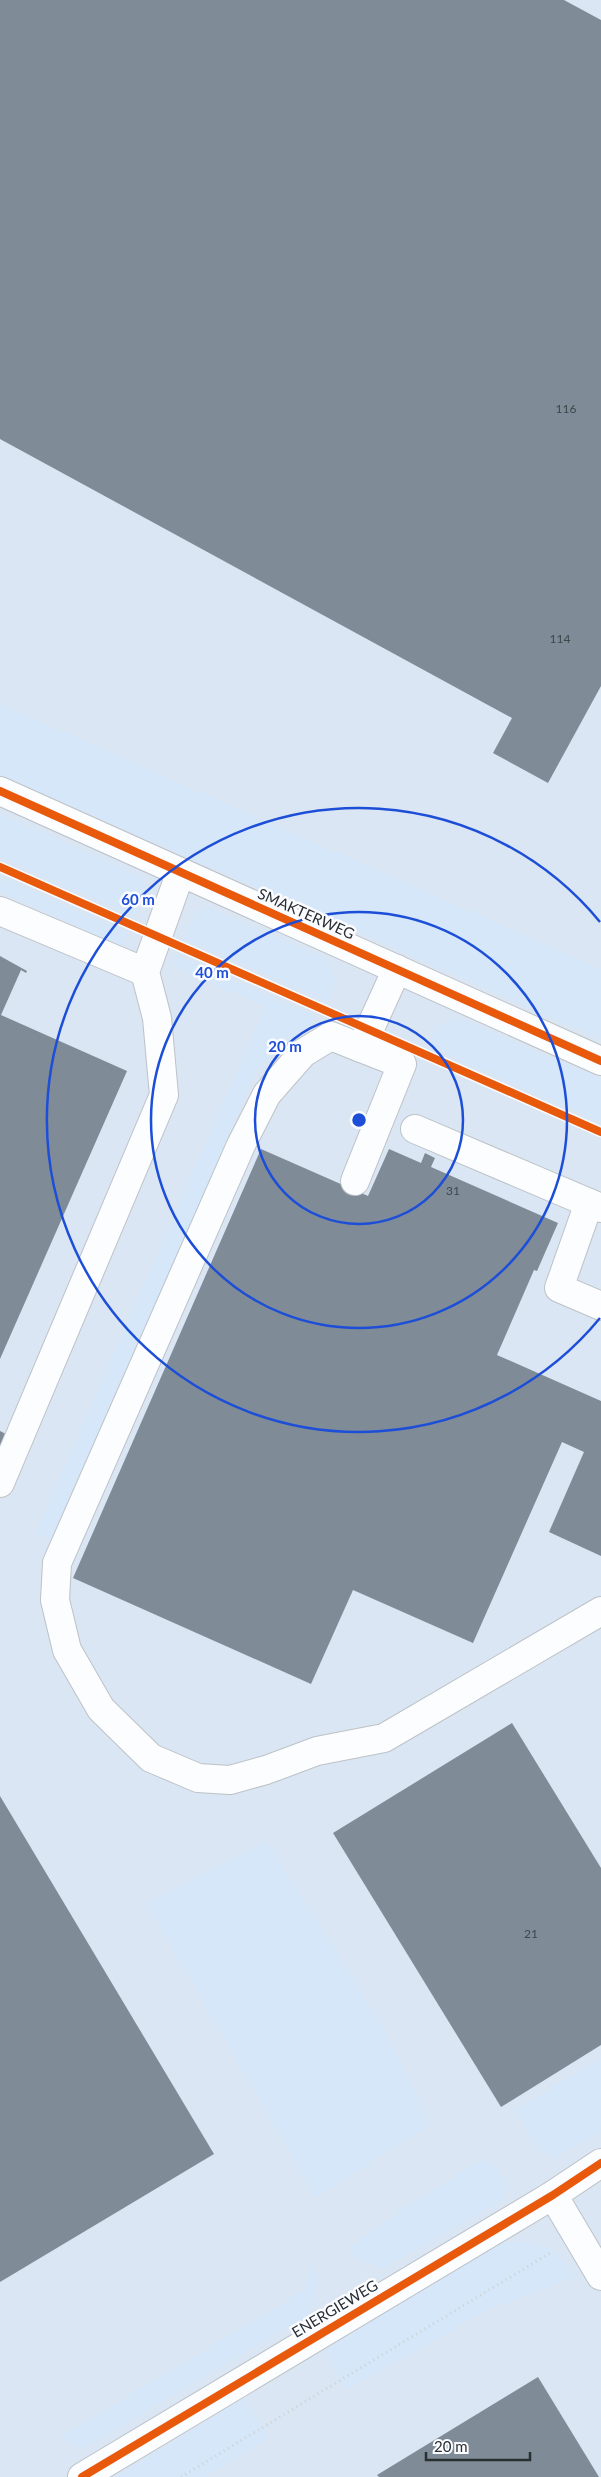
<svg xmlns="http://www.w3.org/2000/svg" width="601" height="2477" font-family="Lato,sans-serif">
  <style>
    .built { fill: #dae6f3 }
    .green { fill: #d5e7f9 }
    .building { fill: #7f8c97 }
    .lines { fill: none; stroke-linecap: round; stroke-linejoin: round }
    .minor-casing { stroke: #bdc2c7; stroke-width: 30 }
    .path { stroke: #ced1d3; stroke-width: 3; stroke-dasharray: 1 4; stroke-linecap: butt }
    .minor { stroke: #fcfdfe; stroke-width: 28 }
    .cycleway-casing { stroke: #fafcff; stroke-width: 11 }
    .cycleway { stroke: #e8590c; stroke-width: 8 }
    .ring { fill: none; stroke: #1d4ed8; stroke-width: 2.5 }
    .labels { text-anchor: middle; stroke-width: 5; stroke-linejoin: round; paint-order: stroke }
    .number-label { font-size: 12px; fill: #3e464b }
    .street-label { font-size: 15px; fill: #292e32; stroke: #fafcff }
    .centre { fill: #1d4ed8; stroke: #fafcff; stroke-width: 2.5 }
    .ring-label { font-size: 15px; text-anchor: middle; font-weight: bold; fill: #1d4ed8; stroke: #fafcff; stroke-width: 5; stroke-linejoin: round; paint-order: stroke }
  </style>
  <rect width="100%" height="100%" fill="#eaf0f6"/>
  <rect class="built" x="0" y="0" width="601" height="2477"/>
  <g class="green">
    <path d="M0 704 601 969V1039L0 775Z"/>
    <path d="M0 814 141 876 146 891 135 916 0 857Z"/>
    <path d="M0 877 128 933 122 946 0 892Z"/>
    <path d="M209 908 327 959 336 980 328 1002 184 938 195 913Z"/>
    <path d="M176 955 315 1016 313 1023 276 1051 255 1073 54 1542 35 1534 265 1007 172 965Z"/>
    <path d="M459 1018 601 1079V1122L429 1046 437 1026Z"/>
    <path d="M267 1841 385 2030 429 2124 316 2198 146 1903Z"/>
    <path d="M601 2058V2131L555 2158 539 2149 515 2110Z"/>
    <path d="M483 2159 498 2169 507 2184 502 2200 384 2268 358 2259 349 2247 410 2204Z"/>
    <path d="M497 2241 531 2243 552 2249 576 2277 489 2309 346 2390 326 2350Z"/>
    <path d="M312 2264 318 2277 311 2313 83 2449 60 2437 303 2291Z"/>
    <path d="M244 2398 269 2438 206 2477H115Z"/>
  </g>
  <g class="building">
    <path d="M0 0H564L601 20V686L548 783 493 753 512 718 0 439Z"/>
    <path d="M0 956 27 971 26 973 21 970 1 1015 127 1071 0 1359Z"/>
    <path d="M261 1149 368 1196 389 1149 421 1163 425 1153 435 1158 431 1167 558 1223 537 1271 534 1270 497 1355 601 1401V1556L549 1532 584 1452 562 1442 473 1643 353 1590 311 1684 73 1578Z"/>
    <path d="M0 1431 8 1435 0 1453Z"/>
    <path d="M512 1723 601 1868V2045L501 2107 333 1833Z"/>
    <path d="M0 1796 214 2154 0 2282Z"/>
    <path d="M538 2377 599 2477H379L377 2475Z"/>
  </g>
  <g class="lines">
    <defs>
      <g id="minor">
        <path d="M0 791 601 1061"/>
        <path d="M0 911 145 972"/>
        <path d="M361 1048 331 1036 303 1053 267 1094 241 1145 57 1563 55 1600 67 1650 101 1709 151 1758 198 1778 230 1780 266 1770 317 1751 384 1738 601 1611"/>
        <path d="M415 1129 601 1208"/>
        <path d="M355 1181 402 1064 361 1048 397 969"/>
        <path d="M589 1203 559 1288 601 1306"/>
        <path d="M0 1483 164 1095 157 1018 145 972 180 874"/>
        <path d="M553 2195 601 2276"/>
        <path d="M82 2477 553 2195 601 2163"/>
      </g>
    </defs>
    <use href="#minor" class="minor-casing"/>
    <path class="path" d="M181 2477 550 2253"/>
    <use href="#minor" class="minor"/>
    <defs>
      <g id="cycleway">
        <path d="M0 791 601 1061"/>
        <path d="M0 867 601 1132"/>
        <path d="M82 2477 553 2195 601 2163"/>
      </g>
    </defs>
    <use href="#cycleway" class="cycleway-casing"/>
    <use href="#cycleway" class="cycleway"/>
  </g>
  <g class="ring">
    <circle cx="359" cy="1120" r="104"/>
    <circle cx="359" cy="1120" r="208"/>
    <path d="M600 1318A312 312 0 1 1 600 922"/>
  </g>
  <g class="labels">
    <g class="number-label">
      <text x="566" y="413">116</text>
      <text x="560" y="643">114</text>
      <text x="453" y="1195">31</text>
      <text x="531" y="1938">21</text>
    </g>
    <g class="street-label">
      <text transform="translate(306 914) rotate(24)" y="5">SMAKTERWEG</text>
      <text transform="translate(335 2309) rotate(-31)" y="5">ENERGIEWEG</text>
    </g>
  </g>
  <circle cx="359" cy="1120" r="8" class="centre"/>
  <g class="ring-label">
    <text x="138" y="905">60 m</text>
    <text x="212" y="978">40 m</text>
    <text x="285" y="1052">20 m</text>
  </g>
  <path d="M426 2452v8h104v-8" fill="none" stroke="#292e32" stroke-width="2.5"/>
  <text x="434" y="2452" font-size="15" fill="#292e32" stroke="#fafcff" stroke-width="4" paint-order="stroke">20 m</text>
</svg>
